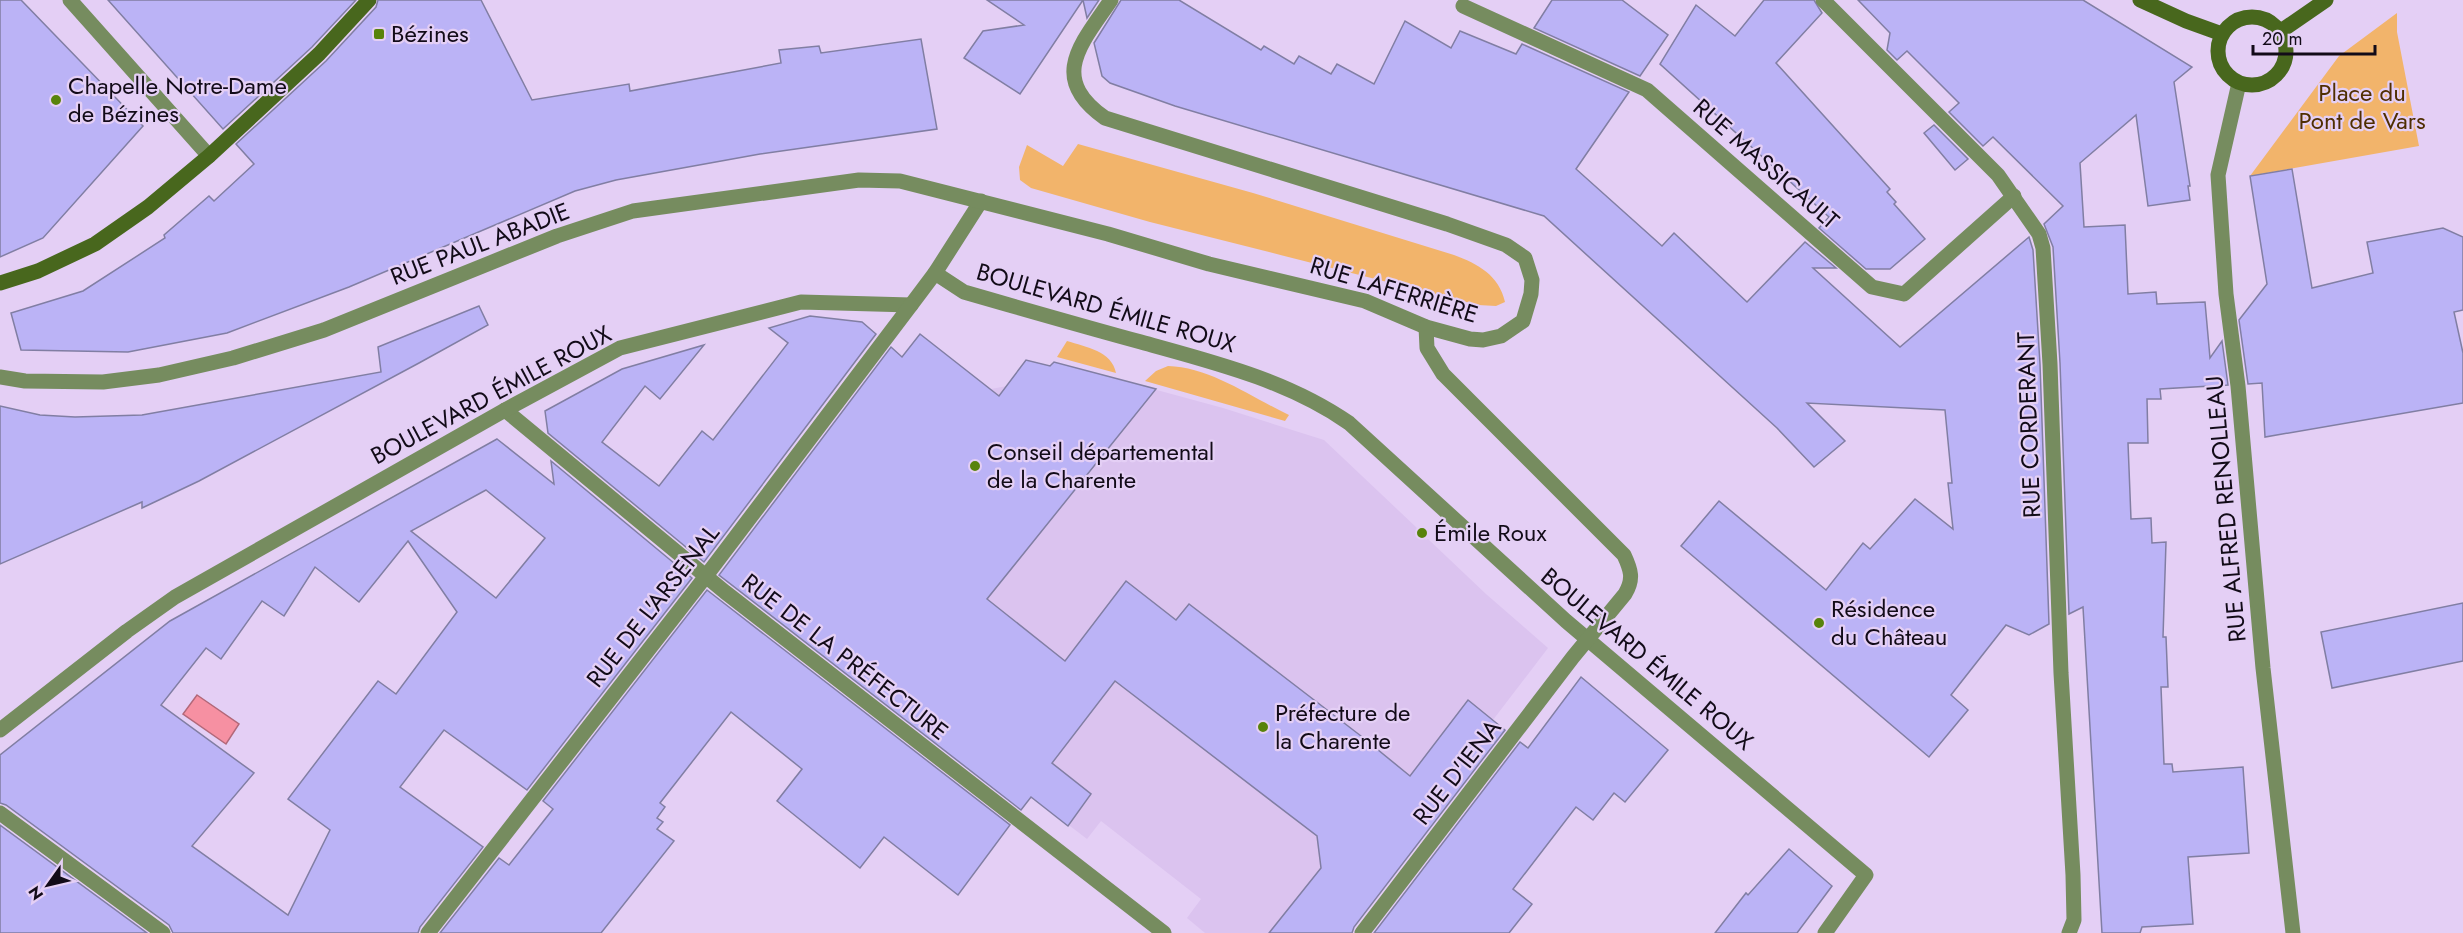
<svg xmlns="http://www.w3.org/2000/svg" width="2463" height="933" font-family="Jost,sans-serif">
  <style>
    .built { fill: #dbc3ef }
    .green { fill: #f2b46b }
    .water { fill: #f690a2; stroke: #b26879; stroke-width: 1.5 }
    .building { fill: #bbb3f6; stroke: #817ea3; stroke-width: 1.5; fill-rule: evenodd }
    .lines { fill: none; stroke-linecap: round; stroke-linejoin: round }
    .minor { stroke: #768c5f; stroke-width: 15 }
    .tertiary { stroke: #768c5f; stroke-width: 15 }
    .secondary { stroke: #48671d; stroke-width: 15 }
    .poi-dot { fill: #58830b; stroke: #e4cff5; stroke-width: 2 }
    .labels { text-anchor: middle; stroke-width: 4.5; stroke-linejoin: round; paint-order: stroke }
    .poi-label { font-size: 24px; fill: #120b18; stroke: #e4cff5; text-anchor: start }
    .park-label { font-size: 24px; fill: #4f2e00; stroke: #e4cff5 }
    .street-label { font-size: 24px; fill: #120b18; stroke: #e4cff5 }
  </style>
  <rect width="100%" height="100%" fill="#e4cff5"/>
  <path class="built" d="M920 334 991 389 1007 386 1026 360 1050 366 1054 362 1223 408 1324 440 1417 528 1416 530 1426 540 1428 539 1486 594 1548 648 1330 933H1205L1187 918 1201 899 1101 821 1087 839 930 719Z"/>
  <g class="green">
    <path d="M2397 13V32L2419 146 2250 176 2339 56Z"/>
    <path d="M1078 144 1253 193 1454 255C1478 264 1499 275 1505 302L1496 306 1478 305 1150 222 1031 188 1020 180 1019 167 1027 145 1063 166Z"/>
    <path d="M1067 341C1086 347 1112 351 1116 373L1057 357Z"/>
    <path d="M1168 366C1210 367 1251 397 1289 415L1285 421 1145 381 1156 371Z"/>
  </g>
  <path class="water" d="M197 695 239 724 226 744 183 714Z"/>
  <g class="building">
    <path d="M0 0H21L143 126 43 238 0 257Z"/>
    <path d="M108 0H356L312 47 223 129Z"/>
    <path d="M378 0H481L532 100 629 84 630 91 781 63 779 50 819 46 821 53 921 39 937 129 760 154 616 180 575 191 349 287 227 333 128 352 21 350 11 313 83 291 165 238 164 235 209 196 214 201 254 164 236 144 326 61 376 7Z"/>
    <path d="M987 0H1099L1087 18 1083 0 1020 94 964 58 983 31 1024 25Z"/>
    <path d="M1121 0H1179L1261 50 1264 46 1294 64 1299 56 1331 74 1337 64 1374 84 1405 21 1451 48 1460 31 1516 54 1522 44 1629 92 1576 169 1662 246 1674 233 1747 302 1805 242 1836 268H1813L1900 347 2029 237 2033 250 2040 364 2049 624 2029 635 2006 625 1951 695 1968 710 1929 757 1681 546 1719 501 1826 590 1863 543 1870 549 1915 499 1953 529 1948 483H1952L1945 410 1807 403 1845 441 1814 467 1777 428 1544 216 1175 106 1110 83 1102 76 1094 43Z"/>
    <path d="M1552 0H1622L1668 35 1640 76 1534 28Z"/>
    <path d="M1764 0H1814L1822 13 1776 63 1890 189 1887 192 1896 202 1894 204 1925 239 1890 269H1866L1819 228 1829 217 1660 64 1696 5 1735 36Z"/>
    <path d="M1858 0H2083L2192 67 2174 82 2190 186H2188L2190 200 2148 206 2136 115 2080 163 2084 227 2125 225 2128 294 2156 292 2157 304 2205 302 2210 358 2222 341 2228 385 2160 389 2161 399H2147L2148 443H2128L2131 519 2151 518 2152 543 2166 542 2163 637H2166L2168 687H2161L2164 764H2172L2173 772 2243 767 2249 853 2188 857 2193 924 2142 927 2140 933H2102L2083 607 2069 614 2060 363 2053 247 2044 224 2063 206 1993 137 1983 146 1949 112 1959 103 1907 51 1897 60 1887 50 1890 33Z"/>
    <path d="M1934 125 1968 159 1955 170 1924 133Z"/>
    <path d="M2292 169 2312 288 2373 273 2367 242 2443 228 2463 237V310L2454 312 2463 353V403L2265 437 2262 383 2248 384 2239 320 2267 284 2250 176Z"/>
    <path d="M479 306 488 325 419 363 199 481 142 508V502L0 564V406L40 415 75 417 142 415 381 372 378 347Z"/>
    <path d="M810 316 862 322 876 334 704 562 548 433 545 411 622 369 704 345 660 399 645 386 602 442 659 486 702 431 713 440 788 343 769 328Z"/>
    <path d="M920 334 999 396 1026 360 1050 366 1054 362 1156 389 987 599 1065 661 1126 581 1176 620 1189 604 1361 736 1410 776 1468 700 1505 730 1354 927 1352 933H1269L1321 868 1317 836 1115 681 1052 763 1091 794 1068 826 1031 797 1021 810 719 575 891 347 902 357Z"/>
    <path d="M497 439 554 484 551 461 692 578 527 790 444 730 400 787 483 847 420 927 418 933H173L169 925 6 805 0 803V755L170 621ZM486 490 545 538 496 598 411 531ZM408 541 457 612 396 694 378 681 288 799 330 830 288 915 192 846 254 773 161 705 206 648 221 659 262 601 284 616 315 567 359 602Z"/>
    <path d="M707 590 1010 825 958 895 884 837 860 868 777 801 802 769 731 712 660 803 665 807 657 818 663 822 657 829 674 841 601 933H440L499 858 509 865 553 809 543 801Z"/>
    <path d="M2463 603V661L2332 688 2321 632Z"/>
    <path d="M1581 677 1668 750 1625 802 1614 793 1593 820 1576 807 1513 889 1532 904 1509 933H1374L1520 742 1528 748Z"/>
    <path d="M0 825 147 933H0Z"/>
    <path d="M1789 849 1832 886 1797 933H1715L1746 893 1748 895Z"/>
  </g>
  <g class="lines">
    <g class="minor">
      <path d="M70 0 209 156"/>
      <path d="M1823 0 1998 175 2039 234 2043 248 2050 364 2061 673 2073 875 2074 920 2069 933"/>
      <path d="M1463 6 1647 90 1872 287 1904 294 2014 196"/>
      <path d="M935 273 981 201"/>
      <path d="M0 377 25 381 103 382 159 375 233 358 324 330 557 236 633 211 859 180 900 181 1108 234 1209 264 1365 301 1426 327 1470 339 1483 340 1501 336 1523 321 1531 294 1532 280 1525 258 1506 245 1447 224 1105 118C1048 78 1081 44 1111 0"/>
      <path d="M505 410 725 592 1164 933"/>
      <path d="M0 730 127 631 175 597 505 410 620 348 801 302 911 305 935 273 964 292C1023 309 1082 326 1141 342 1213 362 1287 380 1349 423L1566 621 1866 875 1825 933"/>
      <path d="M0 813 163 933"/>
      <path d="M428 933 706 576 911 305"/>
      <path d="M1362 933 1573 657 1625 594C1634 579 1631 570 1624 555L1443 374 1427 348 1426 327"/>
    </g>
    <path class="tertiary" d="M2239 83 2218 175 2226 294 2238 386 2263 668 2293 933"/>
    <g class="secondary">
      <path d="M2140 0 2186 21 2222 34"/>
      <circle cx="2252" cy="51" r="34"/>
      <path d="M2281 31 2326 0"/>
      <path d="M0 283 38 271 95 244 148 207 209 156 319 54 369 0"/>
    </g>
  </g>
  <g class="poi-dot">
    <rect x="373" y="28" width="12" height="12" rx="3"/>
    <circle cx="56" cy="100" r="6"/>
    <circle cx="975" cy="466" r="6"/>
    <circle cx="1422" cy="533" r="6"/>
    <circle cx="1819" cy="623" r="6"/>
    <circle cx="1263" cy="727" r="6"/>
  </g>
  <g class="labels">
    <g class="poi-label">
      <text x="391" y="42">Bézines</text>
      <text x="68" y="94">Chapelle Notre-Dame<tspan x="68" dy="28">de Bézines</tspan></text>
      <text x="987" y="460">Conseil départemental<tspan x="987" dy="28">de la Charente</tspan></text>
      <text x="1434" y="541">Émile Roux</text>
      <text x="1831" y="617">Résidence<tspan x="1831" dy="28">du Château</tspan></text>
      <text x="1275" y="721">Préfecture de<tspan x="1275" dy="28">la Charente</tspan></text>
    </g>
    <g class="park-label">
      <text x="2362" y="101">Place du<tspan x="2362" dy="28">Pont de Vars</tspan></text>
    </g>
    <g class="street-label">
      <text transform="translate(1766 164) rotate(41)" y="8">RUE MASSICAULT</text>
      <text transform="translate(480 244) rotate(-21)" y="8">RUE PAUL ABADIE</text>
      <text transform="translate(1394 290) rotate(17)" y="8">RUE LAFERRIÈRE</text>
      <text transform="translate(1106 308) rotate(16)" y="8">BOULEVARD ÉMILE ROUX</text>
      <text transform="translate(491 395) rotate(-28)" y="8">BOULEVARD ÉMILE ROUX</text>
      <text transform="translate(2029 425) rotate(-92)" y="8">RUE CORDERANT</text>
      <text transform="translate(2226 509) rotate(-95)" y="8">RUE ALFRED RENOLLEAU</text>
      <text transform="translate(653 606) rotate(-52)" y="8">RUE DE L'ARSENAL</text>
      <text transform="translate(845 657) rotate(38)" y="8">RUE DE LA PRÉFECTURE</text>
      <text transform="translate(1647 659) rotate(40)" y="8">BOULEVARD ÉMILE ROUX</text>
      <text transform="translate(1457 772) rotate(-52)" y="8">RUE D'IENA</text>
    </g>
  </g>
  <g transform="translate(48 885) rotate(236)" stroke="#e4cff5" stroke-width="4.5" paint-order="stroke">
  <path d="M0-4.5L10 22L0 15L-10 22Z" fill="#120b18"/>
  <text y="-9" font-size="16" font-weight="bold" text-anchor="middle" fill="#120b18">N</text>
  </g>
  <path d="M2253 45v9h122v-9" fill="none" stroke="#120b18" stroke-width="3"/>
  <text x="2262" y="45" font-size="18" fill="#120b18" stroke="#e4cff5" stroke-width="4.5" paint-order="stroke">20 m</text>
</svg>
